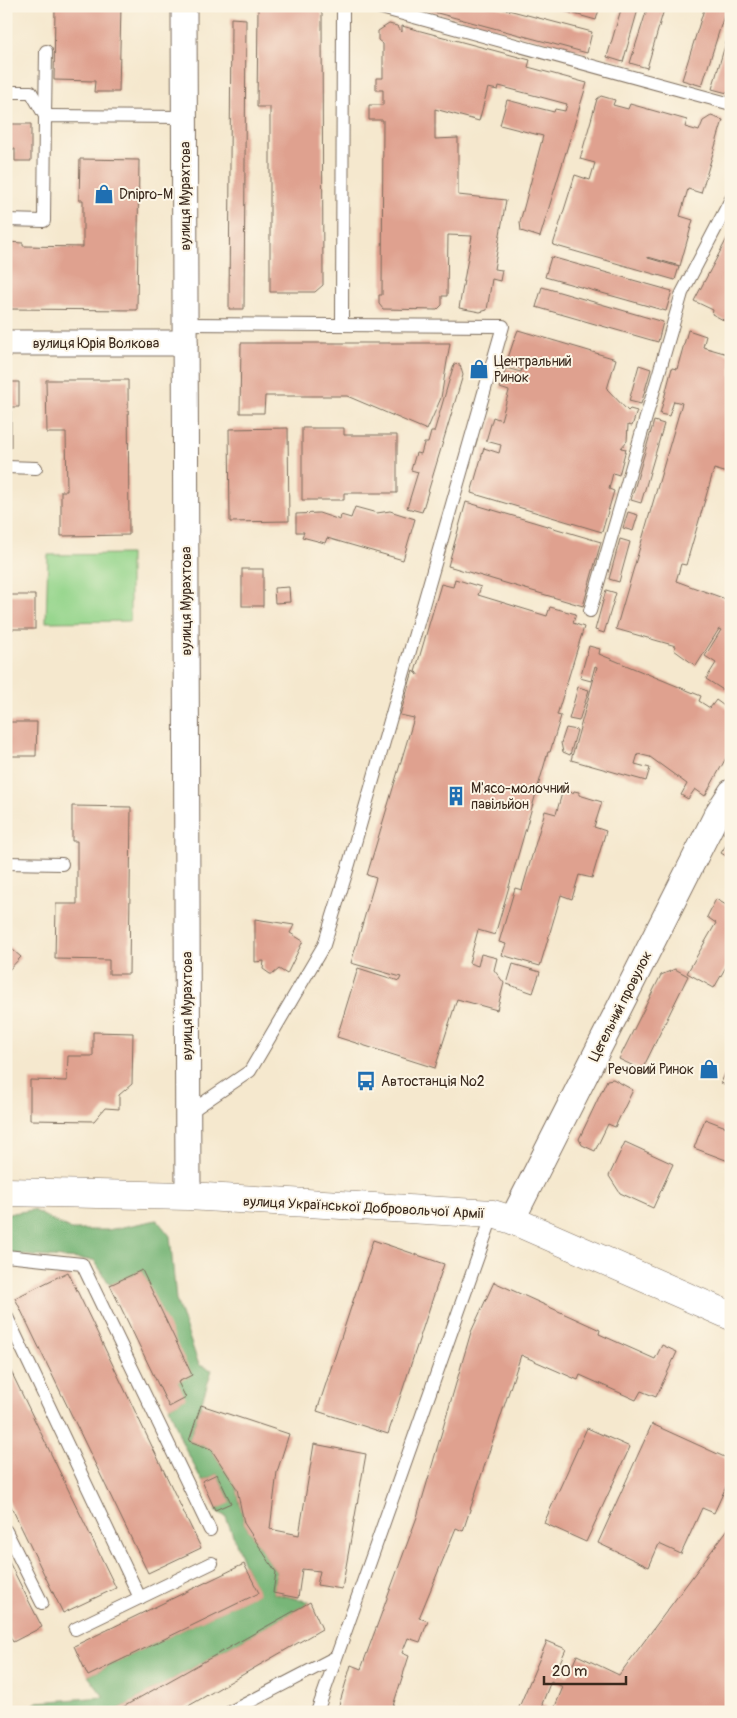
<svg xmlns="http://www.w3.org/2000/svg" width="737" height="1718" font-family="Pangolin,sans-serif">
  <style>
    .green { fill: #95d58c; stroke: #688055 }
    .forest { fill: #78b678; stroke: #5a704b }
    .building { fill: #dfa18f }
    .lines { fill: none; stroke-linecap: round; stroke-linejoin: round }
    .service-casing { stroke: #7c6c5c; stroke-width: 14 }
    .minor-casing { stroke: #7c6c5c; stroke-width: 27 }
    .tertiary-casing { stroke: #7c6c5c; stroke-width: 29 }
    .service { stroke: #fff; stroke-width: 12 }
    .minor { stroke: #fff; stroke-width: 25 }
    .tertiary { stroke: #fff; stroke-width: 28 }
    .labels { text-anchor: middle; stroke-width: 4; stroke-linejoin: round; paint-order: stroke }
    .poi-label { font-size: 14px; fill: #3b2a1e; stroke: #fcf5e5; text-anchor: start }
    .street-label { font-size: 14px; fill: #3b2a1e; stroke: #fcf5e5 }
  </style>
  <rect width="100%" height="100%" fill="#fcf5e5"/>
  <filter id="ink" filterUnits="userSpaceOnUse"><feTurbulence type="fractalNoise" baseFrequency=".02" numOctaves="2"/><feDisplacementMap in="SourceGraphic" scale="10" xChannelSelector="R" yChannelSelector="G"/><feConvolveMatrix kernelMatrix="1 2 1 2 8 2 1 2 1" color-interpolation-filters="sRGB"/></filter>
  <filter id="wash" filterUnits="userSpaceOnUse"><feTurbulence type="fractalNoise" baseFrequency=".0096" numOctaves="4" result="noise"/><feDisplacementMap in="SourceGraphic" scale="20" xChannelSelector="R" yChannelSelector="G"/><feGaussianBlur stdDeviation="1.12" result="paint"/><feColorMatrix in="noise" values="0 0 0 0 0 0 0 0 0 0 0 0 0 0 0 0 0 1.4 0 .05"/><feComposite in="paint" operator="in"/></filter>
  <g filter="url(#wash)">
    <rect width="100%" height="100%" fill="#f5e8ce"/>
    <path class="green" d="M130 554V621L46 622 48 555Z"/>
    <path class="forest" d="M33 1210 71 1230H108L157 1220 170 1236 176 1300 199 1365 212 1370 189 1441 211 1449 237 1489 244 1523 276 1572 273 1593 310 1602 114 1712H23L37 1702 104 1697 88 1676 258 1593 244 1564 226 1517 215 1510 231 1502 217 1474 202 1481 182 1442 169 1407 185 1398 178 1382 142 1270 110 1285 94 1260 6 1254V1214Z"/>
    <g id="blocks">
      <g class="building">
        <path d="M55 6H121L119 92H94L95 81 54 80Z"/>
        <path d="M258 6H315L322 14 323 285 315 292H270V107H257Z"/>
        <path d="M411 6H493L592 32 587 53Z"/>
        <path d="M546 6H600L596 20Z"/>
        <path d="M622 6H639L623 62 607 57Z"/>
        <path d="M648 6H665L647 68 630 63Z"/>
        <path d="M705 6H727L702 86 682 80Z"/>
        <path d="M231 18 246 19 244 309H229Z"/>
        <path d="M389 24 397 26 402 32V26L530 60 528 67 587 83 540 237 521 231 520 222 543 136 500 125 507 100 554 112 555 109 565 111 567 104 499 86 498 90 488 88 479 121 435 109V139L458 138V195L506 200 494 269 502 270 500 281 492 279 487 310 480 312 459 308 472 236 448 235 447 296H442V305L437 310 383 309 379 304V295H382L383 120H369V105H383V90H376V78H383V44L378 40V31Z"/>
        <path d="M730 29H731V94L712 89Z"/>
        <path d="M601 96 615 100 613 105 628 109 630 104 687 120 685 127 699 131 703 121 711 116 723 120 701 193 688 189 680 216 693 220 680 266 648 257V258L679 267 675 280 553 245 575 175 590 180 595 163 580 159 597 99Z"/>
        <path d="M6 124H31V161H15V149H6Z"/>
        <path d="M80 159 139 160 137 310 6 309V242L23 243V246L83 247V200H79Z"/>
        <path d="M731 231V324L712 314 713 310 694 301Z"/>
        <path d="M551 257 672 291 666 311 545 277Z"/>
        <path d="M542 287 663 322 658 342 536 307Z"/>
        <path d="M518 330 616 359 607 389 628 411 630 409 637 411 632 426 628 425 627 441 621 448 626 449 619 475 613 473 609 489 614 491 602 532 471 493 484 448 499 453 501 445 486 441 493 417 501 420 509 391 500 388 506 368 521 372 522 369 506 364 514 340Z"/>
        <path d="M688 330 706 336 703 347 731 355V474L714 469 686 565 681 564 676 581 731 601V695L706 679 716 663 705 656 721 630 719 629 696 666 674 650 676 646 616 629 682 403 674 401 669 416 660 414 672 368 677 369Z"/>
        <path d="M241 343H450L441 398 427 430 347 396H265L264 413H240Z"/>
        <path d="M454 364 460 365 463 375 422 512 407 508 418 472 411 470 416 453 421 454 424 443H428L431 432H434Z"/>
        <path d="M639 365 651 369 641 404 629 401Z"/>
        <path d="M46 380H128L129 535 61 536V491H67L66 433H47Z"/>
        <path d="M6 382H19V407H11V448H6Z"/>
        <path d="M654 421 664 424 641 503 631 500Z"/>
        <path d="M288 428 289 521 230 522 229 429Z"/>
        <path d="M302 428H344V435H397V493H344V500H302Z"/>
        <path d="M466 502 601 542 583 606 448 566Z"/>
        <path d="M355 507 377 513 390 511 415 519 403 560 327 538 325 543 302 537 304 532H296V514L319 513 340 520 341 515 351 518Z"/>
        <path d="M628 512 638 515 633 531 623 528Z"/>
        <path d="M620 539 630 542 619 582 609 579Z"/>
        <rect x="242" y="569" width="21" height="37"/>
        <path d="M455 579 481 587 478 595 547 616 550 607 576 614 573 623 584 627 557 715 561 716 550 752H548L495 935 478 930 469 963 478 966 481 954 497 958 494 970 504 983 497 1010 457 999 435 1068 337 1037 358 968 399 981 401 977 351 963 376 878 367 875 414 718 400 715 413 671 418 675V673L415 672 441 584 453 587Z"/>
        <path d="M289 587 290 602 275 603 274 588Z"/>
        <path d="M606 590 616 593 604 633 595 630Z"/>
        <rect x="6" y="595" width="29" height="34"/>
        <path d="M589 646 600 649 599 654 701 696 699 701 710 708 716 700 731 711V749L705 796 695 789 688 799 681 795 687 784 650 757 638 754 635 764 650 768 646 781 571 760 597 667 595 666 591 681 580 678Z"/>
        <path d="M578 687 589 690 579 721 569 719Z"/>
        <path d="M6 722H37L36 756H6Z"/>
        <path d="M566 728 577 730 570 755 563 752 561 743Z"/>
        <path d="M563 790 573 793 574 791 579 792V795L602 802 594 827 606 831 592 878 579 875 572 899 561 895 540 966 502 955 506 944 499 942 515 888 522 890 545 811 556 814Z"/>
        <path d="M72 806 131 807 129 974H109V960L55 959 56 904H77V841H72Z"/>
        <path d="M731 813V859L721 853 731 837 723 833 728 824 725 823Z"/>
        <path d="M731 896V958L714 988 687 973 716 923 707 917 716 899 726 905Z"/>
        <path d="M255 919 294 925 290 933 303 941 287 974 279 969 273 974H270L263 969 264 961 255 962Z"/>
        <path d="M6 944 21 957 6 973Z"/>
        <path d="M513 964 540 972 533 993 507 984Z"/>
        <path d="M675 969 688 976 642 1070 619 1059 661 975Z"/>
        <path d="M93 1032 133 1033 132 1084 119 1095V1109L105 1108 94 1121 30 1120V1080L67 1081 68 1056H93Z"/>
        <path d="M731 1060V1087L721 1083Z"/>
        <path d="M613 1079 633 1090 615 1127 608 1124 595 1151 582 1145 579 1139 607 1080Z"/>
        <path d="M705 1119 731 1129V1162L694 1148Z"/>
        <path d="M625 1142 673 1164 653 1208 620 1193 609 1176Z"/>
        <path d="M373 1240 444 1264 388 1434 317 1411Z"/>
        <path d="M142 1270 192 1375 178 1382 186 1398 169 1407 110 1285Z"/>
        <path d="M68 1272 201 1548 148 1573 15 1298Z"/>
        <path d="M494 1282 600 1330 599 1334 655 1359 662 1345 677 1352 656 1397 641 1391 636 1400 580 1375 578 1380 521 1355 463 1531 456 1528 419 1618 428 1621 420 1642 408 1638 402 1653 409 1656 391 1712H337L351 1665 361 1669 417 1517 471 1332Z"/>
        <path d="M6 1361 116 1588 63 1613 6 1496Z"/>
        <path d="M201 1405 289 1434 277 1472 270 1529 299 1535 314 1444 366 1454 342 1589 317 1585 320 1571 302 1569 298 1598 273 1593 276 1572 244 1523 237 1489 211 1449 189 1441Z"/>
        <path d="M652 1424 731 1460V1476L714 1513 702 1508 681 1554 659 1544 649 1567 598 1543Z"/>
        <path d="M587 1428 630 1447 586 1542 544 1523Z"/>
        <path d="M217 1474 231 1503 215 1510 202 1481Z"/>
        <path d="M728 1529 731 1531V1703L724 1712H560L554 1709 563 1687 551 1681 542 1704 547 1707 545 1712H517L547 1641 566 1649 556 1671 568 1676 577 1655 619 1675Z"/>
        <path d="M6 1556 42 1627 13 1642 6 1629Z"/>
        <path d="M244 1564 259 1593 88 1676 74 1646Z"/>
        <path d="M310 1602 322 1629 178 1712H114Z"/>
      </g>
    </g>
  </g>
  <g filter="url(#ink)">
    <use href="#blocks" fill-opacity="0" stroke="#7c6c5c" stroke-width="1"/>
    <g class="lines">
      <defs>
        <g id="service">
          <path d="M374 6 731 104"/>
          <path d="M6 92H31L45 116"/>
          <path d="M45 116 46 51"/>
          <path d="M6 220 44 221 45 116 185 117"/>
          <path d="M185 324 503 326 349 864 324 945 250 1071 187 1114"/>
          <path d="M342 325 343 6"/>
          <path d="M6 467 36 468"/>
          <path d="M590 611 682 293 731 199"/>
          <path d="M6 863 62 864"/>
          <path d="M6 1256 82 1264 210 1530"/>
          <path d="M6 1315 140 1598"/>
          <path d="M6 1531 42 1603"/>
          <path d="M75 1629 212 1563"/>
          <path d="M230 1712 336 1657"/>
          <path d="M317 1712 493 1214"/>
        </g>
        <g id="minor">
          <path d="M184 6 188 1196"/>
          <path d="M6 343H185"/>
          <path d="M512 1220 718 812 731 792"/>
        </g>
        <path id="tertiary" d="M6 1192 188 1196 493 1214 512 1220 731 1316"/>
      </defs>
      <use href="#service" class="service-casing"/>
      <use href="#minor" class="minor-casing"/>
      <use href="#tertiary" class="tertiary-casing"/>
      <use href="#service" class="service"/>
      <use href="#minor" class="minor"/>
      <use href="#tertiary" class="tertiary"/>
    </g>
  </g>
  <defs>
    <symbol id="shop-bare" viewBox="-9 -9 18 18"><path d="M-5-2.5h2.3a2.7 3.5 0 0 1 5.4 0H5L5.5 6h-11ZM-1.5-2.5h3a1.5 2.3 0 0 0-3 0Z" fill="#1f6fb2" stroke="#fcf5e5" stroke-width="2.5" paint-order="stroke"/></symbol>
    <symbol id="building-bare" viewBox="-9 -9 18 18"><path d="M-4-6H4V6H1V3H-1V6H-4ZM-2.5-4.3h1.7v1.8h-1.7ZM.8-4.3h1.7v1.8H.8ZM-2.5-1h1.7V.8h-1.7ZM.8-1h1.7V.8H.8Z" fill="#1f6fb2" stroke="#fcf5e5" stroke-width="2.5" paint-order="stroke"/></symbol>
    <symbol id="bus-bare" viewBox="-9 -9 18 18"><path d="M-5-6H5V4H4V6H2V4H-2V6H-4V4H-5ZM-3.5-4V0h7V-4ZM-3.5 1.2v1.5H-2V1.2ZM2 1.2v1.5H3.5V1.2Z" fill="#1f6fb2" stroke="#fcf5e5" stroke-width="2.5" paint-order="stroke"/></symbol>
  </defs>
  <g fill-rule="evenodd">
    <use href="#shop-bare" x="90" y="180" width="28" height="28"/>
    <use href="#shop-bare" x="465" y="355" width="28" height="28"/>
    <use href="#building-bare" x="442" y="782" width="28" height="28"/>
    <use href="#shop-bare" x="695" y="1055" width="28" height="28"/>
    <use href="#bus-bare" x="352" y="1067" width="28" height="28"/>
  </g>
  <g class="labels">
    <g class="poi-label">
      <text x="119" y="199">Dnipro-M</text>
      <text x="494" y="366">Центральний<tspan x="494" dy="16">Ринок</tspan></text>
      <text x="471" y="793">М'ясо-молочний<tspan x="471" dy="16">павільйон</tspan></text>
      <text x="694" y="1074" text-anchor="end">Речовий Ринок</text>
      <text x="381" y="1086">Автостанція №2</text>
    </g>
    <g class="street-label">
      <text transform="translate(185 196) rotate(-90)" y="5">вулиця Мурахтова</text>
      <text x="96" y="348">вулиця Юрія Волкова</text>
      <text transform="translate(186 601) rotate(-90)" y="5">вулиця Мурахтова</text>
      <text transform="translate(187 1006) rotate(-90)" y="5">вулиця Мурахтова</text>
      <text transform="translate(620 1006) rotate(-63)" y="5">Цегельний провулок</text>
      <text transform="translate(364 1207) rotate(3)" y="5">вулиця Української Добровольчої Армії</text>
    </g>
  </g>
  <rect width="737" height="1718" fill="none" stroke="#fcf5e5" stroke-width="25"/>
  <path d="M544 1676v8h82v-8" fill="none" stroke="#3b2a1e" stroke-width="2.5"/>
  <text x="552" y="1676" font-size="15" fill="#3b2a1e" stroke="#fcf5e5" stroke-width="4" paint-order="stroke">20 m</text>
</svg>
